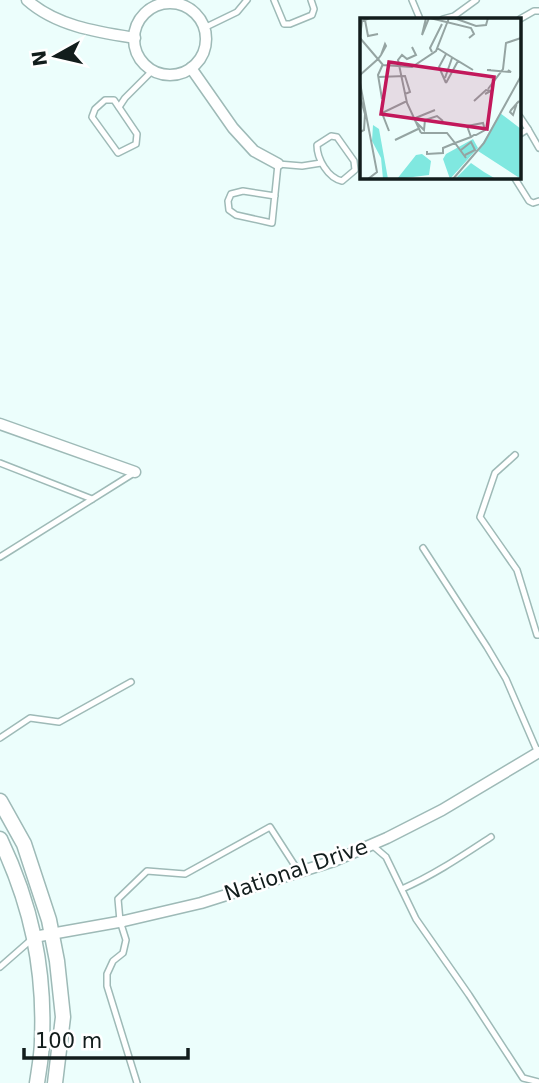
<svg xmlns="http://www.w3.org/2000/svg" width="539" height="1083" font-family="'DejaVu Sans',sans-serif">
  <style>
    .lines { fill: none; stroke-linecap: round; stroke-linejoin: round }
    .service-casing { stroke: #9ebab7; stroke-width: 8 }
    .minor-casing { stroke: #9ebab7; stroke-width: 13 }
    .tertiary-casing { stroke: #9ebab7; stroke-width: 17 }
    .service { stroke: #fff; stroke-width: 5 }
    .minor { stroke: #fff; stroke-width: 10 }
    .tertiary { stroke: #fff; stroke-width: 14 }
    .labels { text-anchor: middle; stroke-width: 5; stroke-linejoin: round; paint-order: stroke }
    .street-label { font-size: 21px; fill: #121d1c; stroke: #fff }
    .inset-road { fill: none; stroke: #95a4a2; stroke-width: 2 }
    .view { fill: #c2185b; fill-opacity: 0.15; stroke: #c2185b; stroke-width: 3.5 }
    .inset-edge { fill: none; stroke: #121d1c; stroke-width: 3.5 }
  </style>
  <rect width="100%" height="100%" fill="#ecfefc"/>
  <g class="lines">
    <defs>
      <g id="service">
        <path d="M274 0 284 24H290L312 15 314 9 311 0"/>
        <path d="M412 0 420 19"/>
        <path d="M443 19 454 16 476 0"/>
        <path d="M520 19 534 11H539"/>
        <path d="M204 28 237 12 247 0"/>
        <path d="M105 100H114L137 134 136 144 118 153 92 117 95 109Z"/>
        <path d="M119 107 125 98 153 70"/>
        <path d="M520 117 528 129 520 134"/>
        <path d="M528 129 539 148"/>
        <path d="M331 136 337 137 354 161 355 170 342 181C328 178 317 159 317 145Z"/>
        <path d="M514 177 529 201 533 203 539 201"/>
        <path d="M275 196 243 191 231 194 228 201 229 210 236 215 272 223 278 164 302 166 321 163"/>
        <path d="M515 455 495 473 480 517 517 570 537 635H539"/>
        <path d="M0 463 92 499"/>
        <path d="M423 548 487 647 506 679 538 753"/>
        <path d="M0 557 134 473"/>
        <path d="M0 738 30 718 59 722 131 682"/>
        <path d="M372 845 386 857 416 919 469 995 523 1078 539 1082"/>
        <path d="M402 889C434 875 462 856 491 837"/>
        <path d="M0 967 32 939"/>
        <path d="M137 1083 107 986V974L113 961 123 953 126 940 120 921 118 899 147 871 185 874 270 827 299 872"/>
      </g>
      <g id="minor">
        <path d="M27 0C56 26 97 32 135 38"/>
        <circle cx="170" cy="39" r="36"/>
        <path d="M191 68 233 128 254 151 278 164"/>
        <path d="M0 424 135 472"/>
        <path d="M34 937 124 921 201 903 334 861 387 838 442 810 539 752"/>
      </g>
      <g id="tertiary">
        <path d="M0 801 24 844 49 920 57 961 63 1017 55 1083"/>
        <path d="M0 839C31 904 45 968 42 1040 42 1054 39 1069 37 1083"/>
      </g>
    </defs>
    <use href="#service" class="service-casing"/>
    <use href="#minor" class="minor-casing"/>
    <use href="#tertiary" class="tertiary-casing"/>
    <use href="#service" class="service"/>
    <use href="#minor" class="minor"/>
    <use href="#tertiary" class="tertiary"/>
  </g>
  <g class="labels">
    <g class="street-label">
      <text transform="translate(296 870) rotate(-19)" y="7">National Drive</text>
    </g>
  </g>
  <g transform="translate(360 18)">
    <rect width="161" height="161" fill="#ecfefc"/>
    <path d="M140 95 161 111V161L118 133ZM13 107 19 111 28 161H23L21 140 12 123ZM113 121 118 130 90 161 83 141 86 136ZM62 136 71 143 69 157 37 161 56 137ZM111 145 124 154 136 161H95Z" fill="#80e8e0"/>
    <path class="inset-road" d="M66 0 62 17 69 0M70 0 111 10 114 16 109 20M94 0 116 8 126 7 128 0M5 2 8 18 18 16M0 19 2 3 10 0M0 20 23 47 52 49 76 33 89 0M52 29 56 37 47 41 42 37 38 42 47 85 61 115M77 30 98 43M72 34 70 30 82 6M131 52H127L151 54 148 52M0 57 18 41 21 37 26 28 25 26 21 37M18 59 45 58 50 74 45 76M85 60 92 40M0 65 17 154 8 161M86 65 98 43 113 52M86 65 79 49 86 36M128 71 143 51 146 25 161 20M0 79 5 96 4 112 0 114M22 81 18 57 23 46M114 83 126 72 131 73 125 76M157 85 153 97 150 94 151 92 159 83M53 101 75 92M55 103 64 112 65 102 77 98 83 103M29 113 22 95 47 83M61 115H87L95 125 83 130V135L67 136V133M35 122 58 111M101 132 111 124 115 132 105 137M106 140 95 125 111 119 114 117H116L125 112 123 105 107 108 111 119M93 161 124 125 161 58"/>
    <path class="view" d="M29 44 134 59 127 111 21 96Z"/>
    <rect width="161" height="161" class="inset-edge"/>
  </g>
  <g transform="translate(56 56) rotate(262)" stroke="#ffffff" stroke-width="5" paint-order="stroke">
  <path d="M0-5L12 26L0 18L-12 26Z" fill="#121d1c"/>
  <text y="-10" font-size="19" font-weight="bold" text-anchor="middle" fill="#121d1c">N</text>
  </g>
  <path d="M24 1048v10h164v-10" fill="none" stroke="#121d1c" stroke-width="3.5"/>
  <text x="35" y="1048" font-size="21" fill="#121d1c" stroke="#ffffff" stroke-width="5" paint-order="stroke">100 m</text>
</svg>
